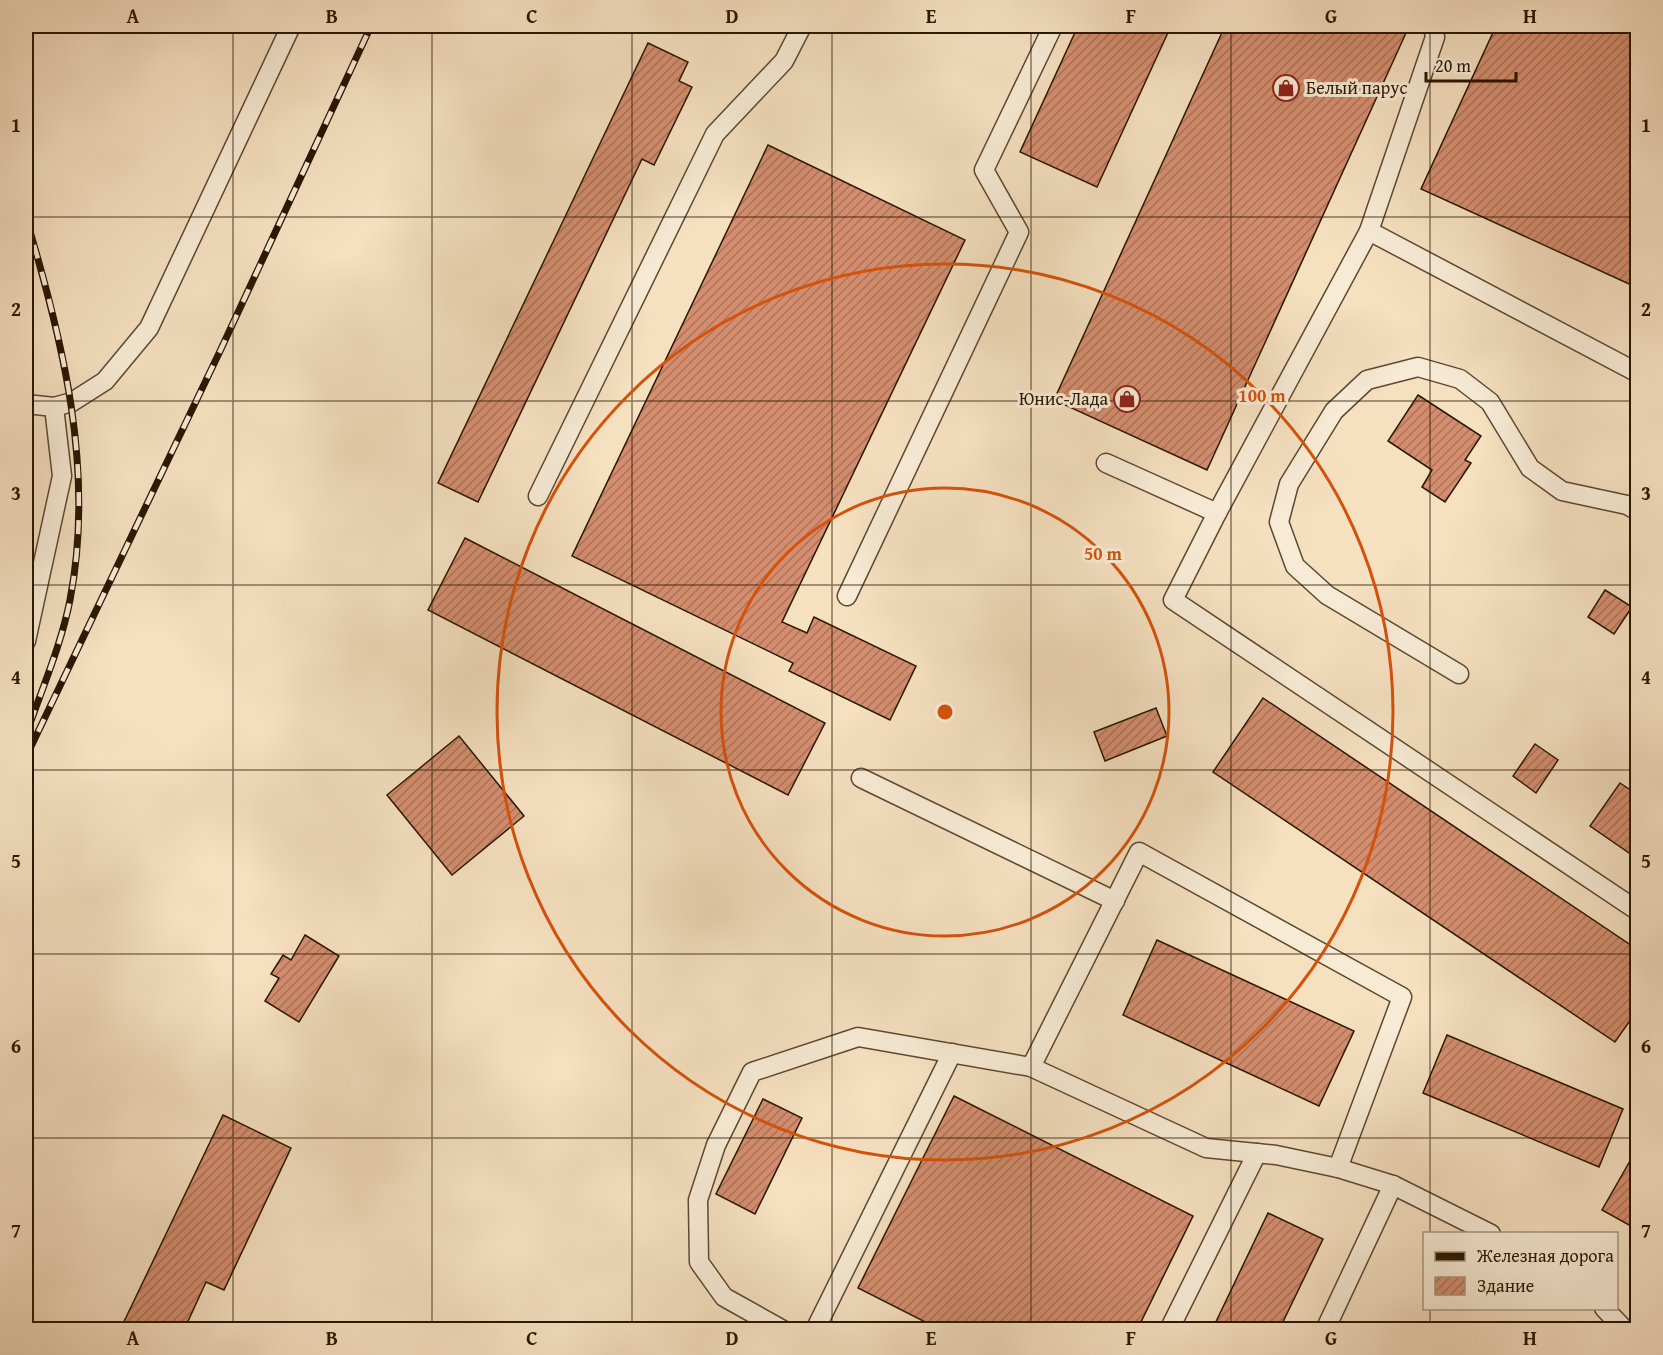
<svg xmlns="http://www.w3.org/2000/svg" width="1663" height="1355" font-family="'Gentium Book Plus',serif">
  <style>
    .building { fill: url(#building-hatch); stroke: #2a1600; stroke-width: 1.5 }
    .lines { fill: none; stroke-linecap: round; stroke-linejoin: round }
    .service-casing { stroke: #5d4830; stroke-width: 21 }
    .service { stroke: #f8ebd6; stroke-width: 18 }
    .rail-casing { stroke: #2a1600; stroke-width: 7 }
    .rail { stroke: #f8ebd6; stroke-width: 4.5; stroke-dasharray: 14; stroke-linecap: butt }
    .grid { fill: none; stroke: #2a1600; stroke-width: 1.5; stroke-opacity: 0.55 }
    .ring { fill: none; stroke: #d5520b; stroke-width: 3 }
    .labels { text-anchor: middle; stroke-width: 6; stroke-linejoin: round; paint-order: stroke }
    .poi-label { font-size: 18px; fill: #2a1600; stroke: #f8ebd6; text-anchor: start }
    .centre { fill: #d5520b; stroke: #f8ebd6; stroke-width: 3 }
    .ring-label { font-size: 18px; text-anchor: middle; font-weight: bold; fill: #d5520b; stroke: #f8ebd6; stroke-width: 6; stroke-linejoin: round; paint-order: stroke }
    .neatline { fill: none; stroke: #2a1600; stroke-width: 2 }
    .grid-label { font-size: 20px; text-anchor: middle; font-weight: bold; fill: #2a1600 }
  </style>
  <defs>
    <pattern id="building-hatch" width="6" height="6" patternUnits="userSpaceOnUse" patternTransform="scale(1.5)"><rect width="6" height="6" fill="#d48e6f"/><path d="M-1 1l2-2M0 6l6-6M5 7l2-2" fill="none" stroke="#ac7359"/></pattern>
  </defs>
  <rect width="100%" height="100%" fill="#f5e0c0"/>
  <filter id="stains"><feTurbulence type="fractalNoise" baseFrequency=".00333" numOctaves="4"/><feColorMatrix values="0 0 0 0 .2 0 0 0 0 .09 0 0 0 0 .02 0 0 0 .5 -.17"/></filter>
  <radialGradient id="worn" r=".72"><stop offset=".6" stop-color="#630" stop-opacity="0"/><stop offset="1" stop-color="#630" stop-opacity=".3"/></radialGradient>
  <g class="building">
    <path d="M1078 26H1171L1097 187 1020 152Z"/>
    <path d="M1225 26H1389L1406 33 1207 470 1054 400Z"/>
    <path d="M1496 26H1638V288L1421 189Z"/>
    <path d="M648 43 688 62 679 81 692 87 654 165 642 159 478 502 438 483Z"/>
    <path d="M768 145 965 240 782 622 807 633 814 617 916 666 890 720 789 671 793 663 572 556Z"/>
    <path d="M1418 395 1481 436 1465 460 1471 463 1445 502 1422 487 1432 470 1388 441Z"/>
    <path d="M465 538 825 723 788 795 428 610Z"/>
    <path d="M1605 590 1632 607 1614 634 1588 617Z"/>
    <path d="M1263 698 1638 950V1009L1615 1042 1213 772Z"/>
    <path d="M1156 708 1167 736 1105 761 1094 732Z"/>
    <path d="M459 736 524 816 452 875 387 795Z"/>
    <path d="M1535 744 1558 760 1536 793 1513 776Z"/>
    <path d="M1620 783 1638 795V859L1590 826Z"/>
    <path d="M305 935 339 956 299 1022 265 1001 279 978 271 974 283 955 291 960Z"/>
    <path d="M1157 940 1354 1031 1319 1106 1123 1015Z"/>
    <path d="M1447 1035 1623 1109 1599 1167 1423 1093Z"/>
    <path d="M954 1096 1193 1216 1137 1330H941L858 1288Z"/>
    <path d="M763 1099 802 1118 755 1214 716 1194Z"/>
    <path d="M223 1115 291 1148 224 1290 206 1282 184 1330H120Z"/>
    <path d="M1638 1147V1230L1602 1210Z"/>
    <path d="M1268 1213 1323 1239 1279 1330H1212Z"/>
  </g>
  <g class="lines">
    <defs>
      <g id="service">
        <path d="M1369 231 1638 373"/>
        <path d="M26 404 54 407 72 402 105 381 149 328 291 26"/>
        <path d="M1106 463 1217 513 1369 231 1435 37 1433 26"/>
        <path d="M538 496 715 134 784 61 802 26"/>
        <path d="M1217 513 1173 600 1638 911"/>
        <path d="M847 596 1019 232 984 170 1053 26"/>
        <path d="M26 641 62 476 54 407"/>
        <path d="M1459 674 1327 595 1295 566 1279 522 1289 484 1334 411 1367 380 1418 367 1460 379 1490 402 1530 468 1562 491 1627 505 1638 511"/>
        <path d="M861 778 1115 901"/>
        <path d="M1031 1067 1139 852 1402 997 1338 1168"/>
        <path d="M1604 1308 1625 1330"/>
        <path d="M783 1330 724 1297 699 1262 698 1200 716 1145 752 1072 858 1037 1031 1067 1206 1148 1276 1155 1338 1168 1393 1185 1491 1234"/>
        <path d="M815 1330 952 1053"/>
        <path d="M1169 1330 1257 1153"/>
        <path d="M1325 1330 1393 1185"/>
      </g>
    </defs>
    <use href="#service" class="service-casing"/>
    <use href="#service" class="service"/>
    <defs>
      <g id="rail">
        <path d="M26 218C63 341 95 471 70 600 61 646 41 691 26 735"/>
        <path d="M26 757 221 349 371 26"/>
      </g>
    </defs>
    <use href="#rail" class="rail-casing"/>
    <use href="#rail" class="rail"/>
  </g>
  <path class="grid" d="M233 26V1330M432 26V1330M632 26V1330M832 26V1330M1031 26V1330M1231 26V1330M1430 26V1234M26 217H1638M26 401H1638M26 585H1638M26 770H1638M26 954H1638M26 1138H1638M1430 1308V1330"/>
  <g class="ring">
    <circle cx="945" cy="712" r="224"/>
    <circle cx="945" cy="712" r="448"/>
  </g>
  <defs>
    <symbol id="shop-ring" viewBox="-11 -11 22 22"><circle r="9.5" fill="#f8ebd6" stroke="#8f2418" stroke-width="1.5"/><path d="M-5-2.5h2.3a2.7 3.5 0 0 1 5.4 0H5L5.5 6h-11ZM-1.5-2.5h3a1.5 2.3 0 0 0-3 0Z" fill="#8f2418"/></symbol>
  </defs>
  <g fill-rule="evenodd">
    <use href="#shop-ring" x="1271" y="73" width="30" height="30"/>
    <use href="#shop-ring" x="1112" y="384" width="30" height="30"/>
  </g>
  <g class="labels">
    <g class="poi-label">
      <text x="1306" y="94">Белый парус</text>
      <text x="1108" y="405" text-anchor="end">Юнис-Лада</text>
    </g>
  </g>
  <circle cx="945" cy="712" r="9" class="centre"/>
  <g class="ring-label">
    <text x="1262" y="402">100 m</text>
    <text x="1103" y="560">50 m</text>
  </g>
  <rect width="1663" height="1355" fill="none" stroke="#f5e0c0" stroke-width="66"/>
  <rect x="1423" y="1232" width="195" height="78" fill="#f8ebd6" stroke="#a69680" stroke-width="1.5"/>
  <rect x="1435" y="1252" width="30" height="9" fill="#2a1600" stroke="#a69680" stroke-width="1.5"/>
  <text x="1477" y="1262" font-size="18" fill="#2a1600">Железная дорога</text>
  <rect x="1435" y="1277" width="30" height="18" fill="url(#building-hatch)" stroke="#a69680" stroke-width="1.5"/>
  <text x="1477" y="1292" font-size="18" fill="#2a1600">Здание</text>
  <path d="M1426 72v9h90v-9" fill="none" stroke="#2a1600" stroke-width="3"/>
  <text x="1435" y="72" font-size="18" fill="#2a1600" stroke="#f8ebd6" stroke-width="4.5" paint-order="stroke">20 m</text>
  <rect x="33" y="33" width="1597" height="1289" class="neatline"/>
  <g class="grid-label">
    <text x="133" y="23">A</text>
    <text x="332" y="23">B</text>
    <text x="532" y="23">C</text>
    <text x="732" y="23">D</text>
    <text x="931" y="23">E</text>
    <text x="1131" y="23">F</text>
    <text x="1331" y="23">G</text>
    <text x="1530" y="23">H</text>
    <text x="16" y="132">1</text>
    <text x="1646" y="132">1</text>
    <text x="16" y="316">2</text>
    <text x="1646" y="316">2</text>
    <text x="16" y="500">3</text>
    <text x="1646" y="500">3</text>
    <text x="16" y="684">4</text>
    <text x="1646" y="684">4</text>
    <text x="16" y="868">5</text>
    <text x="1646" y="868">5</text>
    <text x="16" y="1053">6</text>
    <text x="1646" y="1053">6</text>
    <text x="16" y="1237">7</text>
    <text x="1646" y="1237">7</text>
    <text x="133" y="1345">A</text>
    <text x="332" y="1345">B</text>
    <text x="532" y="1345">C</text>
    <text x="732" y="1345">D</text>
    <text x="931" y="1345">E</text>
    <text x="1131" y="1345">F</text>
    <text x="1331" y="1345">G</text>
    <text x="1530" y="1345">H</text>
  </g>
  <rect width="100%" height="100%" filter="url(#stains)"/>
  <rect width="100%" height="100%" fill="url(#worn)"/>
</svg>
